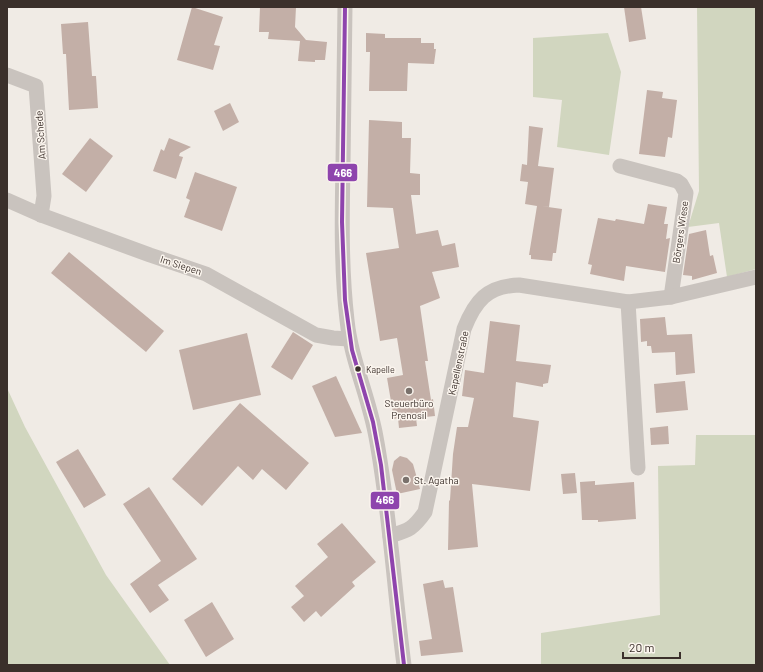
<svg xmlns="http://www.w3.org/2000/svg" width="763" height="672" font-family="Barlow,sans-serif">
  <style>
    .green { fill: #d1d6bf }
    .building { fill: #c3afa7 }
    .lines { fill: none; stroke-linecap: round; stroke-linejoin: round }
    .street { stroke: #c9c3be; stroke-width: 15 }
    .bus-1-casing { stroke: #fbf5ee; stroke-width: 7 }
    .bus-1 { stroke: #8e44ad; stroke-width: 4 }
    .bus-dot { fill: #3b302b; stroke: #fbf5ee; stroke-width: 1.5 }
    .poi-dot { fill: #7a716c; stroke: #fbf5ee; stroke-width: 1.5 }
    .labels { text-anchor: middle; stroke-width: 3; stroke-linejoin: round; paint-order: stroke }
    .bus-label { font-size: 9px; fill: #3b302b; stroke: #fbf5ee; text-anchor: start }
    .street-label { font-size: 10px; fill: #3b302b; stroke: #fbf5ee }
    .poi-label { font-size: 10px; fill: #3b302b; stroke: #fbf5ee }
    .line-badge { stroke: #fbf5ee; stroke-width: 1.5 }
    .badge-label { font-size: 11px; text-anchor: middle; font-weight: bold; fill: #fff }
  </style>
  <rect width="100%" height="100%" fill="#f0ebe5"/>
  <g class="green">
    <path d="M697 7H756V269L727 277 719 223 688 227 699 191Z"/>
    <path d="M608 33 621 72 609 155 557 147 562 100 533 97V38Z"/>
    <path d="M7 388 25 427 106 575 170 665H7Z"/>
    <path d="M696 435H756V665H541V633L660 615 658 466 695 465Z"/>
  </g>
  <g class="building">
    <path d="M192 7 223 17 214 45 220 46 213 70 177 60Z"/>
    <path d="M260 7H296L295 27 306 40 327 42 325 60H315V62L298 61 300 41 268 39 269 32H259Z"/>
    <path d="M624 7H641L646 39 629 42Z"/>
    <path d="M88 22 92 76H96L98 108 69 110 66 54H63L61 24Z"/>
    <path d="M366 33 385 34V38H421V43H434V49H436L434 64 408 63 407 91H369L370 52H366Z"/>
    <path d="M647 90 663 92 662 98 677 100 672 138 668 137 665 157 639 154Z"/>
    <path d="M230 103 239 122 223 131 214 111Z"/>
    <path d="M369 120 402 122V138H411L410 173 420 174V195H411L416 234 438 230 442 246 455 243 459 267 432 272 440 298 420 306 428 361H425L431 400 433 399 435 416 416 418 417 426 399 428 398 418 394 419 387 378 403 375 397 338 380 341 366 253 399 248 393 208 367 207Z"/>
    <path d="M529 126 543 128 538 166 554 168 549 207 541 206 562 209 556 253H553L552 261 531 259V255H529L537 206 525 204 528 182 520 181 522 164 527 165Z"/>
    <path d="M90 138 113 156 86 192 62 174Z"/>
    <path d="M169 138 191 147 180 153 179 156 183 157 176 179 153 171 161 149 164 151Z"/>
    <path d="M195 172 237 187 222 231 184 217 190 200 186 198Z"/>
    <path d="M648 204 667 207 664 224H668L666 239 670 238 665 272 626 266 624 281 590 274 592 265 588 264 598 218 615 221 616 219 644 224Z"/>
    <path d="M706 230 710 256 713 255 717 273 692 280V276L683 275 689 234Z"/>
    <path d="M69 252 164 331 146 352 51 273Z"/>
    <path d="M665 317 667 335 692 334 695 373 676 375 675 352 652 353 651 346H647V341L641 342 640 319Z"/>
    <path d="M490 321 520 325 516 361 551 365 548 383 543 384V387L516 382 513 417 539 421 530 491 472 484 478 547 448 550 449 501 450 500 453 454 457 427H468L474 398 462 396 465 370 484 373Z"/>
    <path d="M293 332 313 345 292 380 271 367Z"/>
    <path d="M247 333 261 395 193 410 179 350Z"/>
    <path d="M336 376 362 433 335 437 312 386Z"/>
    <path d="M685 381 688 410 656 413 654 384Z"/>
    <path d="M240 403 309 463 286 490 262 469 253 480 238 466 202 506 172 479Z"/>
    <path d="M668 426 669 444 651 445 650 428Z"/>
    <path d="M78 449 106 495 84 508 56 462Z"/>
    <path d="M400 456 407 458 413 464 420 489 397 494 392 470 394 461Z"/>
    <path d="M575 473 577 493 563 494 561 474Z"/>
    <path d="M595 481V485L634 482 636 519 598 522V520H582L580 482Z"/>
    <path d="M149 487 197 559 158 585 169 600 150 613 130 584 161 561 123 504Z"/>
    <path d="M342 523 376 562 352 582 355 586 321 617 316 611 304 622 291 607 304 596 295 586 328 557 317 544Z"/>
    <path d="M443 580 445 588 453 587 463 652 421 656 419 641 432 639 423 584Z"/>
    <path d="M212 602 234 639 206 657 184 620Z"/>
  </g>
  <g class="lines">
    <g class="street">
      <path d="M345 7C344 59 344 111 343 164 342 216 341 268 347 320 351 360 369 397 376 437 390 512 394 589 404 665"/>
      <path d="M7 75 36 86 44 196 41 215"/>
      <path d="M620 166 677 181 681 184 686 193 671 297"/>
      <path d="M7 200 41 215 150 255 206 274 316 335 333 338 349 339"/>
      <path d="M628 302 638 468"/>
      <path d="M390 536C409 530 413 529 425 512L464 329C475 301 487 286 519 285L628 302 671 297 756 277"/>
    </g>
    <defs>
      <path id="bus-1" d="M345 7 342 222 345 300 352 350 373 422 381 465 404 665"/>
    </defs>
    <use href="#bus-1" class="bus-1-casing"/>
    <use href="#bus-1" class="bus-1"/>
  </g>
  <circle class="bus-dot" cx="358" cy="369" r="3.5"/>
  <g class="poi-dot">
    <circle cx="409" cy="391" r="4"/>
    <circle cx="406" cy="480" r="4"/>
  </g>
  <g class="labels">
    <g class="bus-label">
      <text x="366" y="373">Kapelle</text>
    </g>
    <g class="street-label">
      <text transform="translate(40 135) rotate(-94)" y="4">Am Schede</text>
      <text transform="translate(680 232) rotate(-82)" y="4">Börgers Wiese</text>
      <text transform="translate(181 265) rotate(18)" y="4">Im Siepen</text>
      <text transform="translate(458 363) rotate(-78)" y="4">Kapellenstraße</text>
    </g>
    <g class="poi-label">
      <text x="409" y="407">Steuerbüro<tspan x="409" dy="12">Prenosil</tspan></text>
      <text x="414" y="484" text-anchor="start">St. Agatha</text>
    </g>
  </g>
  <g class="line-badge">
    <rect x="327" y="163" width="31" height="19" rx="4" fill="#8e44ad"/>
    <rect x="370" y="491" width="30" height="19" rx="4" fill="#8e44ad"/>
  </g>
  <g class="badge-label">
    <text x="343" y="177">466</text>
    <text x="385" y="504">466</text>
  </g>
  <rect width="763" height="672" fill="none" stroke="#3b302b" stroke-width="16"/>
  <path d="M623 652v6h57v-6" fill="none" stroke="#3b302b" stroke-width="2"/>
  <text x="629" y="652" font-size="12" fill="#3b302b" stroke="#fbf5ee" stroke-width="3" paint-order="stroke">20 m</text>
</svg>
